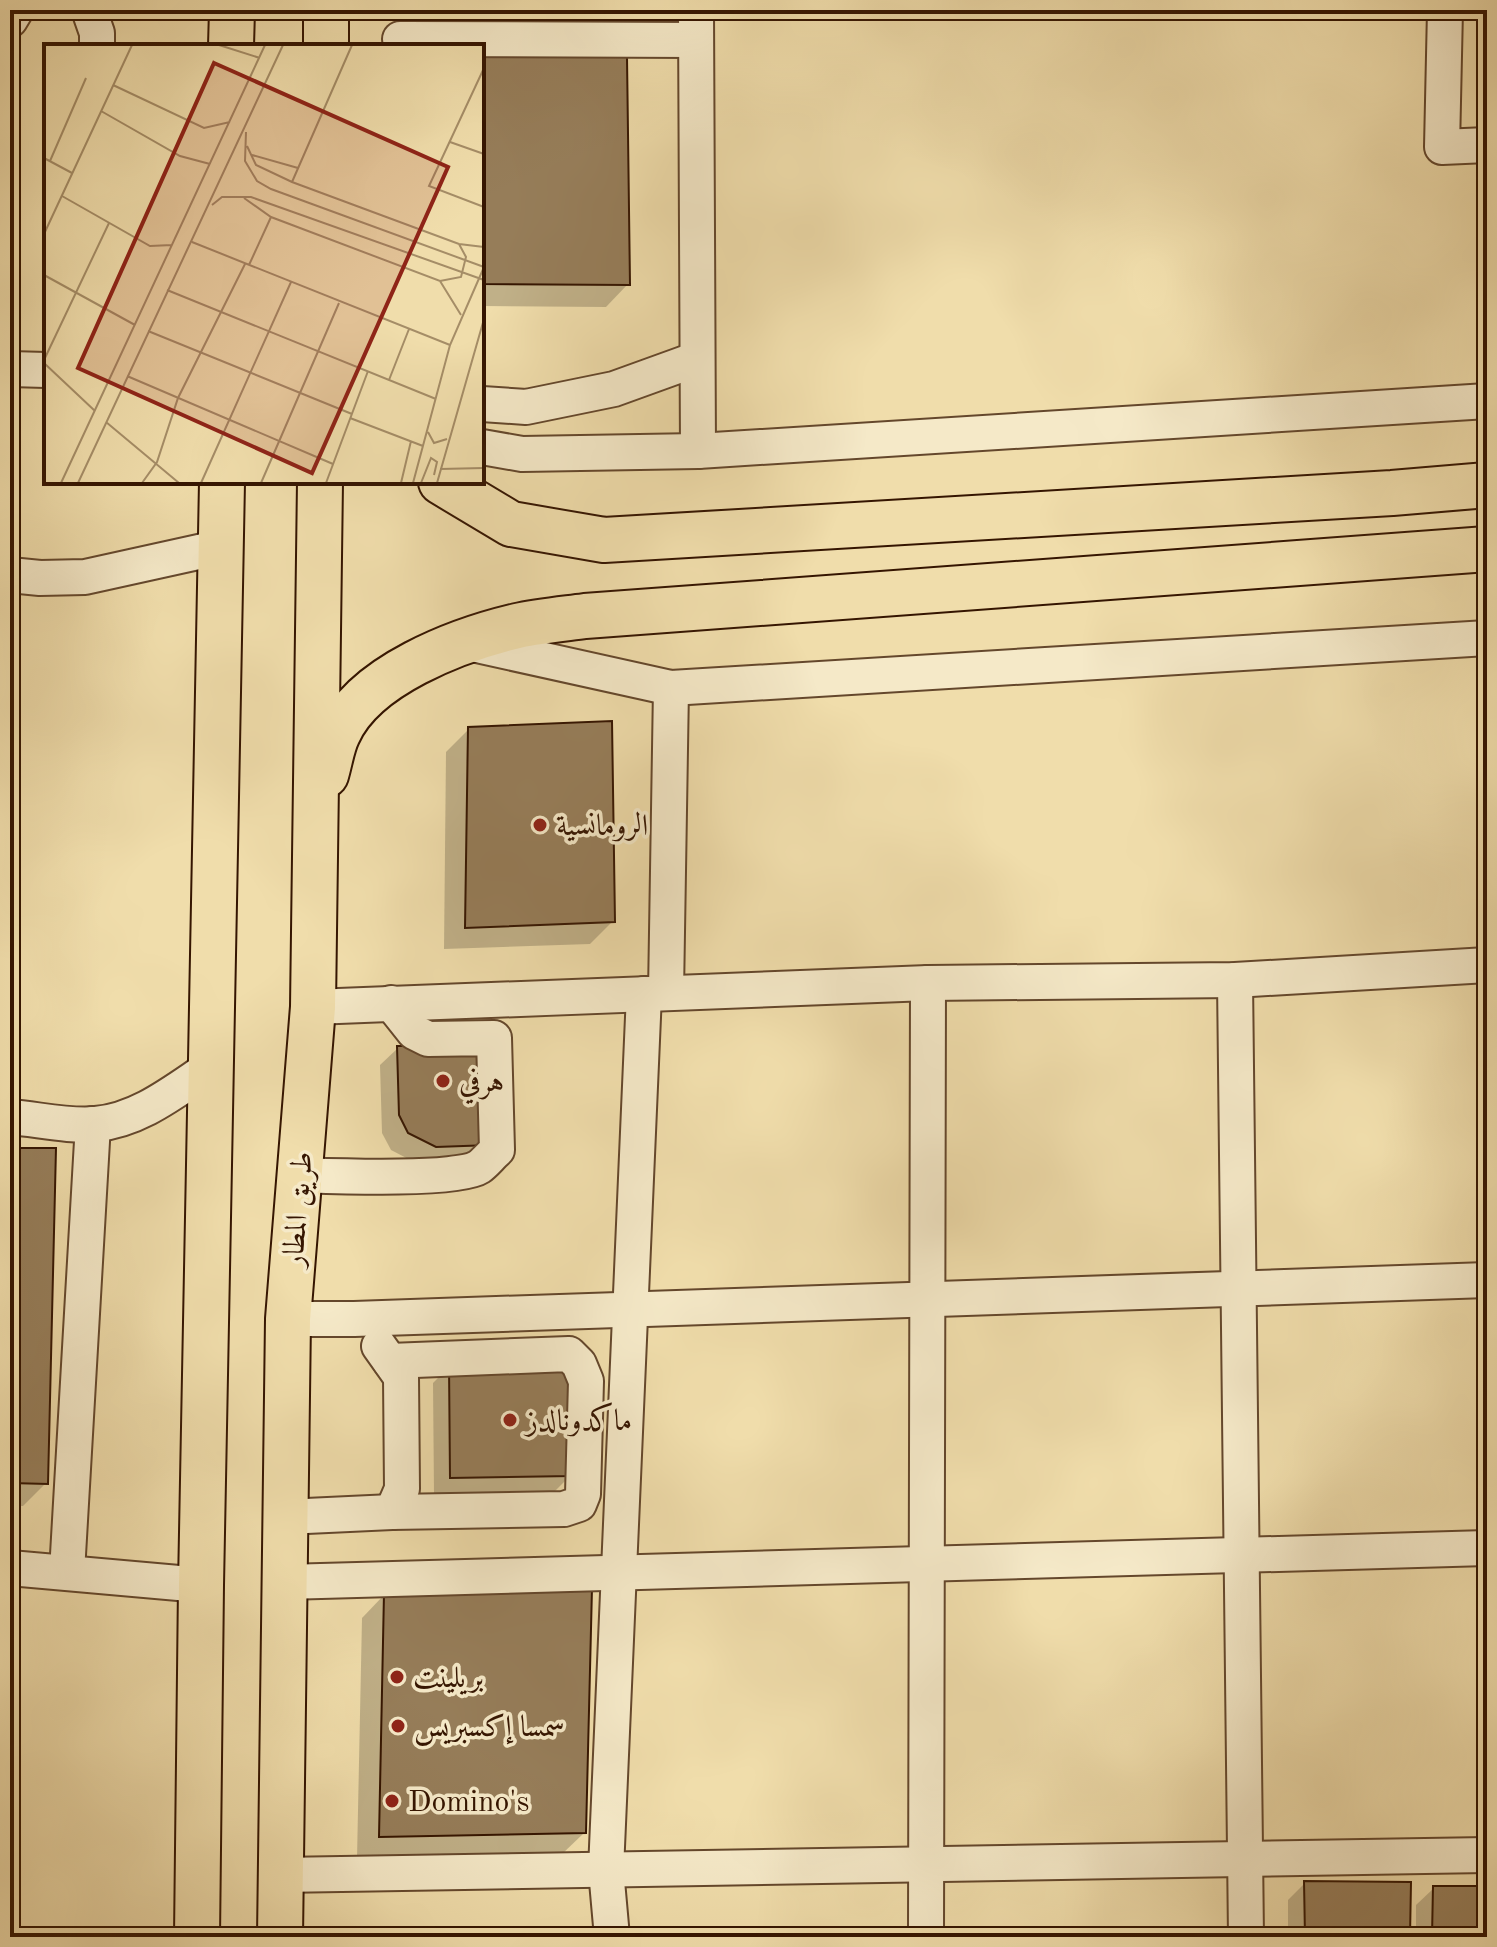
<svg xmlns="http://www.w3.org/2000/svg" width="1497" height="1947" font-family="'Old Standard TT',Amiri,serif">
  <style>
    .shadow { fill: #0003 }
    .building { fill: #967d59; stroke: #351501; stroke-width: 2 }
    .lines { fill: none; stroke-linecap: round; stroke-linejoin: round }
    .minor-casing { stroke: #64472c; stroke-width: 38 }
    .major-casing { stroke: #351501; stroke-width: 48 }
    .minor { stroke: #f5e9c8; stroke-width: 34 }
    .major { stroke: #f0ddab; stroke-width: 44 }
    .poi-dot { fill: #8f2418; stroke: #f5e9c8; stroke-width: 3 }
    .labels { text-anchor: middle; stroke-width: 7; stroke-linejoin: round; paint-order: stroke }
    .poi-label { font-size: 30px; fill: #351501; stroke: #f5e9c8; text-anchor: start }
    .street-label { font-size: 30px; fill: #351501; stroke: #f5e9c8 }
    .inset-road { fill: none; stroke: #a58d67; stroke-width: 2 }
    .view { fill: #8f2418; fill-opacity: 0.15; stroke: #8f2418; stroke-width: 4 }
    .inset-edge { fill: none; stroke: #351501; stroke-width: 4 }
  </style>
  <rect width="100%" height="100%" fill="#f0ddab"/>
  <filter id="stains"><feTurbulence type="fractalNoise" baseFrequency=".0025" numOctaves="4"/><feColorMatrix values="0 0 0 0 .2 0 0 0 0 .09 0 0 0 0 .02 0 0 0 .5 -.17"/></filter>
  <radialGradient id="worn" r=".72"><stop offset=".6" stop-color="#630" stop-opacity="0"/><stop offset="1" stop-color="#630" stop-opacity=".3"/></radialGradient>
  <g class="shadow">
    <path d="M482 57 628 284 606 307 482 306Z"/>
    <path d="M469 729 613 921 590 944 444 949 446 752Z"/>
    <path d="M398 1048 489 1144 471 1161 418 1164 391 1150 382 1133 380 1065Z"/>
    <path d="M10 1150 46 1483 23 1506H10Z"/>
    <path d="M450 1366 570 1476 553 1493 434 1494 433 1383Z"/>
    <path d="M384 1595 584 1833 561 1855 357 1858 362 1618Z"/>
    <path d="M1305 1883 1408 1937H1288V1900Z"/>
    <path d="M1434 1888H1487V1937H1416V1905Z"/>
  </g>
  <g class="building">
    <path d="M482 55 627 57 630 285 482 284Z"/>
    <path d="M612 721 615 922 465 928 468 727Z"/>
    <path d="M397 1046H487L491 1145 436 1147 408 1133 399 1115Z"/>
    <path d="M10 1148H56L48 1484 10 1483Z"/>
    <path d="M569 1361 572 1476 450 1478 449 1364Z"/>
    <path d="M592 1588 586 1833 379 1837 384 1593Z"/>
    <path d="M1304 1881 1411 1882 1410 1937H1305Z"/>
    <path d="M1433 1886H1487V1937H1432Z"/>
  </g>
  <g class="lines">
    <defs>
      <g id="minor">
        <path d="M89 10 97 33V46"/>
        <path d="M696 10 698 451"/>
        <path d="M1445 10 1442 147 1487 145"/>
        <path d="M10 20 16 10"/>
        <path d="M400 39 696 40"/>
        <path d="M10 369 46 370"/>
        <path d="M482 404 526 407 614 389 697 359"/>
        <path d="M482 447 522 454 698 451 1487 401"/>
        <path d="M10 575 40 578 85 577 221 547"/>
        <path d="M463 642 671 688 1487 638"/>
        <path d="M1235 980 1246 1937"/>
        <path d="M666 993 671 688"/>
        <path d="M313 1007 928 983 1235 980 1487 965"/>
        <path d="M10 1117C37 1119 69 1127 96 1124 140 1120 176 1090 211 1067"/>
        <path d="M300 1175C331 1176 458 1181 479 1167 485 1163 491 1155 497 1150L494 1038 428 1039 414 1032 391 1003"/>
        <path d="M288 1319H354L1487 1280"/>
        <path d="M379 1346 401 1377 402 1489 392 1512"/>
        <path d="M285 1517 392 1512 564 1509 579 1504 583 1494 586 1381 579 1364 569 1354 390 1361"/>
        <path d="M10 1568 201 1585"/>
        <path d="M67 1572 93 1124"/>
        <path d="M285 1582 1487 1548"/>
        <path d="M280 1875 1487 1855"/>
        <path d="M612 1937 606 1870 644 994"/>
        <path d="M926 1937 928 983"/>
      </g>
      <g id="major">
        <path d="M231 46 232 10"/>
        <path d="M326 46V10"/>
        <path d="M441 482 511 524 604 540 1392 493 1487 485"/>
        <path d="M326 775C330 762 332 746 338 734 364 675 458 640 517 626 539 621 562 619 585 616L1487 549"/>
        <path d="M197 1937 201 1585 222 482"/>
        <path d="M280 1937 288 1319 313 1007 320 482"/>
      </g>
    </defs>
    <use href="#minor" class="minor-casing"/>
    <use href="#major" class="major-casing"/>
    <use href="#minor" class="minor"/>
    <use href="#major" class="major"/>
  </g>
  <g class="poi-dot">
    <circle cx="540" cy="825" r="8"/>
    <circle cx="443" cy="1081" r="8"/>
    <circle cx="510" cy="1420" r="8"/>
    <circle cx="397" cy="1677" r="8"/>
    <circle cx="398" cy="1726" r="8"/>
    <circle cx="392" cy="1801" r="8"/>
  </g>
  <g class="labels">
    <g class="poi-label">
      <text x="556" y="835">الرومانسية</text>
      <text x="459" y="1091">هرفي</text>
      <text x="526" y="1430">ماكدونالدز</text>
      <text x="413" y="1687">بريلينت</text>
      <text x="414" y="1736">سمسا إكسبريس</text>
      <text x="408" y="1811">Domino's</text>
    </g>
    <g class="street-label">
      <text transform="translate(297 1209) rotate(-85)" y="10">طريق المطار</text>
    </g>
  </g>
  <g transform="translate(44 44)">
    <rect width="440" height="440" fill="#f0ddab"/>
    <path class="inset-road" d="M175 1 216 14M440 24 385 142 440 163M69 41 160 84 186 78M57 67 136 112 166 120M202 88 201 117 213 137 227 145 440 223M406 98 440 110M203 102 212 121 248 138 415 200 440 203M208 111 254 124M0 114 28 129M6 117 42 34M248 138 308 1M18 152 106 202 128 201M200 154 227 173 396 237 417 233 422 213 415 200M168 161 178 153H207L440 236M0 190 88 1M148 198 406 301M205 221 227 173M0 231 91 281M396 237 417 271M123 246 392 355M104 287 308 370M0 316 65 179M0 319 51 367M83 332 289 420M345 336 365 285M306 374 379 402M62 378 135 439M384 388 390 399 403 395M396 425 440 424M17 439 221 1M34 439 239 1M98 439 113 418 134 354 201 220M157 439 247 238M217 439 295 259M282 439 324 327M357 439 367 397M369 439 406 301 440 223M377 439 387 414 393 418 390 431M393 439 440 275"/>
    <path class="view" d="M170 19 404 123 268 429 34 324Z"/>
    <rect width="440" height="440" class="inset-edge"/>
  </g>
  <rect width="1497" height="1947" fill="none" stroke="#f0ddab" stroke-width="40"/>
  <rect x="12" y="12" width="1473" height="1923" fill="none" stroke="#351501" stroke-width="4"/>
  <rect x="20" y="20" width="1457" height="1907" fill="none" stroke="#351501" stroke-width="2"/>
  <rect width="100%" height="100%" filter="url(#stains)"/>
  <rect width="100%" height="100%" fill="url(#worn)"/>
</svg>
